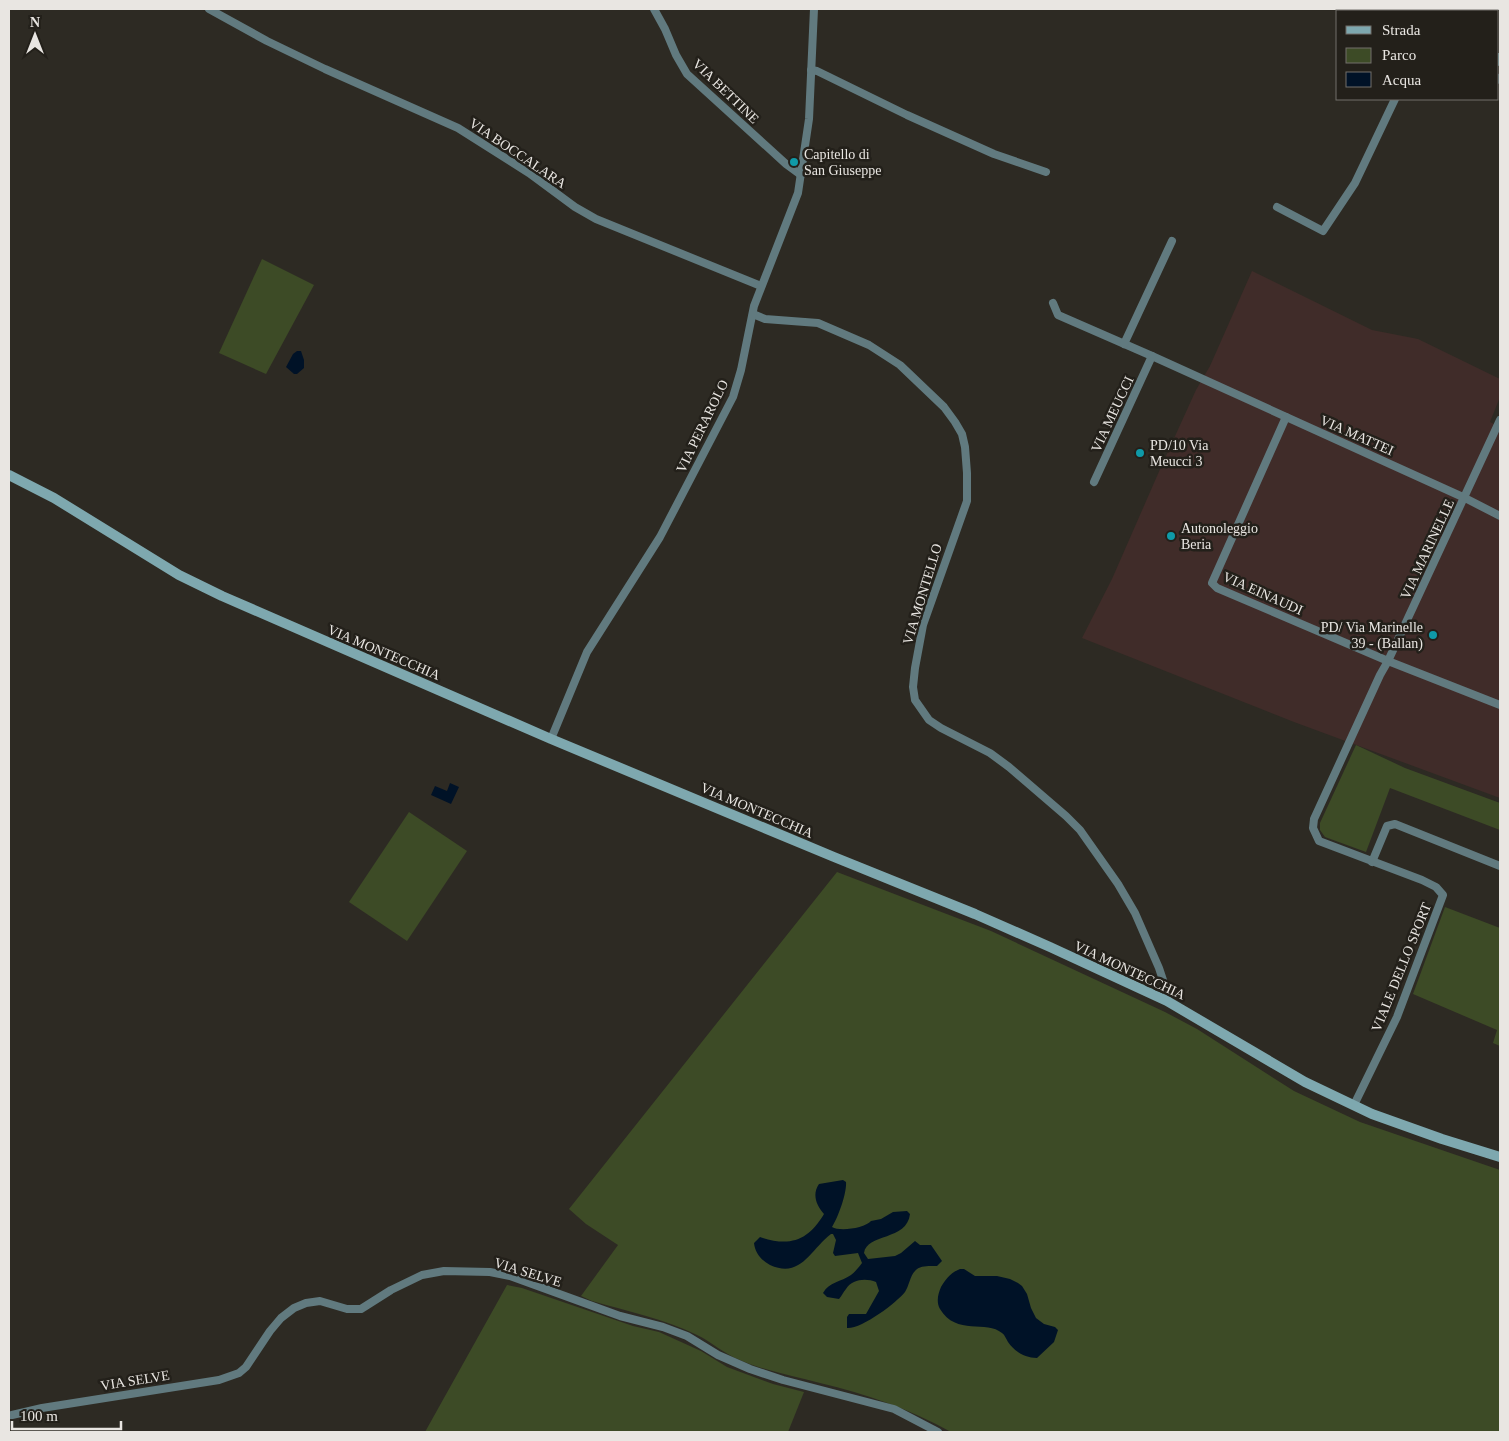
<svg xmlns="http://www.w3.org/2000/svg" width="1509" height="1441" font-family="'Times New Roman',serif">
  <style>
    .industrial { fill: #402c29 }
    .green { fill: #3d4b26 }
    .water { fill: #001227 }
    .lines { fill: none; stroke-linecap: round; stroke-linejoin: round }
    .street { stroke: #617a7f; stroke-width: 8 }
    .secondary { stroke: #7ea8af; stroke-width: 10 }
    .culture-dot { fill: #0f9aa8; stroke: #23201a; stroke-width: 2 }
    .labels { text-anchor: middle; stroke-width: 5; stroke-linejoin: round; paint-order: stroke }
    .street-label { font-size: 14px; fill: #e9e6e2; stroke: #23201a }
    .poi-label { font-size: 14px; fill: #e9e6e2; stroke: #23201a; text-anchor: start }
  </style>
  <rect width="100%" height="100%" fill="#2d2a23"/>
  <path class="industrial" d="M1252 271 1372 330 1418 339 1500 379V397L1490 422 1500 427V798L1294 722 1082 638 1112 579 1161 467 1196 390 1210 366Z"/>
  <g class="green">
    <path d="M262 259 314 285 266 374 219 353Z"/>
    <path d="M1356 745 1405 768 1500 803V830L1390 788 1366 852 1325 837 1320 830V823Z"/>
    <path d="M409 812 467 851 407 941 349 902Z"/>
    <path d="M837 872 991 931 1165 1012 1197 1029 1294 1091 1360 1122 1500 1170V1432H951C910 1409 866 1394 820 1383 793 1376 765 1371 740 1360 724 1354 712 1342 697 1335 664 1319 627 1311 592 1301L581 1296 618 1245 586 1224 569 1209Z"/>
    <path d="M1445 907 1500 928V1046L1493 1043 1497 1030 1413 994Z"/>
    <path d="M507 1285 522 1288 633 1326 659 1332 701 1351 727 1367 773 1384 804 1392 788 1432H425Z"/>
  </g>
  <g class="water">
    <path d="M297 351H301L304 360V368L297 374H294L286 367 293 354Z"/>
    <path d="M450 783 459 787 451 804 431 795 435 786 447 791Z"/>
    <path d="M843 1180 846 1182C847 1193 838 1218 832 1227 840 1232 865 1228 871 1221L881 1219 893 1212 907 1211 910 1214C907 1241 867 1233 864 1253L868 1259 895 1256 901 1253 915 1241 920 1245H931L942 1261 937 1266C929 1266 920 1265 915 1271 910 1276 909 1286 905 1292 896 1303 862 1329 847 1328V1317L849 1314H866L879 1291 876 1282C866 1278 852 1279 846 1289 843 1292 842 1296 839 1299L827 1297 823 1293C829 1282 841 1282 851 1275 855 1272 859 1267 862 1263L858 1253 835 1256 833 1253 836 1240 833 1234H831C810 1250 801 1279 770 1265 761 1260 755 1253 754 1243L760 1237C790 1247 808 1241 824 1214 816 1205 812 1194 819 1184Z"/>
    <path d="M960 1269H964L975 1276H997L1010 1279 1018 1283 1022 1286 1027 1294 1031 1308 1036 1318 1044 1324 1055 1327 1058 1330 1054 1342 1037 1358C1025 1358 1015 1352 1008 1342 1006 1339 1005 1335 1002 1333 987 1320 956 1336 940 1309 936 1302 938 1294 941 1287 946 1279 950 1273 960 1269Z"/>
  </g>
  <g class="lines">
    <g class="street">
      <path d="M209 9 267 41 325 69 458 128 529 173 575 207 596 219 761 286"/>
      <path d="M654 9 665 29 676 55 687 74 786 164 801 175"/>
      <path d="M1417 9 1420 11"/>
      <path d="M1370 11 1371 9"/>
      <path d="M811 70 817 71 907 115 994 154 1046 172"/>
      <path d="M1498 78 1500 80"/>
      <path d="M1277 207 1323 231 1355 183 1395 99"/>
      <path d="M1053 303 1058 315 1152 356 1465 498 1500 516"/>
      <path d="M753 314 765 319 818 323 869 345 900 365 944 407 955 422 962 434 965 447 967 473V501L923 625 915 668 913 687 915 700 929 720 941 728 990 753 1009 767 1066 816 1080 830 1118 884 1135 913 1159 968 1168 995 1167 1001"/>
      <path d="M1124 344 1172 241"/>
      <path d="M1286 417 1212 583 1217 588 1388 661 1500 705"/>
      <path d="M1094 482 1152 356"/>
      <path d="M551 739 587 652 660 537 733 397 741 370 754 306 798 193 809 119 814 9"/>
      <path d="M1372 862 1387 826 1395 824 1500 866"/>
      <path d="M1354 1105 1397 1017 1443 895 1436 887 1422 880 1319 841 1313 828 1314 819 1380 675 1388 661 1500 420"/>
      <path d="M12 1415 42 1408 219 1380 239 1373 246 1367 270 1331 281 1318 294 1308 306 1303 320 1301 347 1309H361L391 1290 422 1275 444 1271 490 1272 510 1276 620 1316 663 1327 687 1336 718 1355 750 1369 783 1380 894 1409 938 1432"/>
    </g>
    <g class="secondary">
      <path d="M1447 9 1450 11"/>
      <path d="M1498 58 1500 61"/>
      <path d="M9 475 54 498 179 575 222 596 551 739 834 857 975 914 1050 947 1167 1001 1305 1082 1372 1114 1442 1139 1500 1157"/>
    </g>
  </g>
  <g class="culture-dot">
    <circle cx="794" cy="162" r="5"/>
    <circle cx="1140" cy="453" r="5"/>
    <circle cx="1171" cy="536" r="5"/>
    <circle cx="1433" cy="635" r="5"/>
  </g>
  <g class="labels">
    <g class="street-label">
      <text transform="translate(726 91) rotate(44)" y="5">VIA BETTINE</text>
      <text transform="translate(518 153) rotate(34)" y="5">VIA BOCCALARA</text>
      <text transform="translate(1112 414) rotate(-65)" y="5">VIA MEUCCI</text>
      <text transform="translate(702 426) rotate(-64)" y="5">VIA PERAROLO</text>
      <text transform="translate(1357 435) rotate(24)" y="5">VIA MATTEI</text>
      <text transform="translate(1427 549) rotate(-65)" y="5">VIA MARINELLE</text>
      <text transform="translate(1263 593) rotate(24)" y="5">VIA EINAUDI</text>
      <text transform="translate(922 594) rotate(-73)" y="5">VIA MONTELLO</text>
      <text transform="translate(384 652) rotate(23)" y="5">VIA MONTECCHIA</text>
      <text transform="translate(757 810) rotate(23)" y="5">VIA MONTECCHIA</text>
      <text transform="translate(1401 967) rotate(-68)" y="5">VIALE DELLO SPORT</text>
      <text transform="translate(1130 970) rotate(25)" y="5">VIA MONTECCHIA</text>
      <text transform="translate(528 1272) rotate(17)" y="5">VIA SELVE</text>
      <text transform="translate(135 1380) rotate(-9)" y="5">VIA SELVE</text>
    </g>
    <g class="poi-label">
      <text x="804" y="159">Capitello di<tspan x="804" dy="16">San Giuseppe</tspan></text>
      <text x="1150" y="450">PD/10 Via<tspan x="1150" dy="16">Meucci 3</tspan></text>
      <text x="1181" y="533">Autonoleggio<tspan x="1181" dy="16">Beria</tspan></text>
      <text x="1423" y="632" text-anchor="end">PD/ Via Marinelle<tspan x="1423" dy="16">39 - (Ballan)</tspan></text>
    </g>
  </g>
  <rect width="1509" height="1441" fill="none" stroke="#e9e6e2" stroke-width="20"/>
  <rect x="1336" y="10" width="162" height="90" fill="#23201a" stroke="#726f6a"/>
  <rect x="1346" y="26" width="25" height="8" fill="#7ea8af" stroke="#726f6a"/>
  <text x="1382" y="35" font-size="15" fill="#e9e6e2">Strada</text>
  <rect x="1346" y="48" width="25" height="15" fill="#3d4b26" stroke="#726f6a"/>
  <text x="1382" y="60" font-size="15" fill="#e9e6e2">Parco</text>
  <rect x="1346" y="72" width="25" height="15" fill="#001227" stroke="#726f6a"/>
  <text x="1382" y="85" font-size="15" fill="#e9e6e2">Acqua</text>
  <g transform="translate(35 35)" stroke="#23201a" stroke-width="4" paint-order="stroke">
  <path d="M0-4L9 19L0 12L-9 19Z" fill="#e9e6e2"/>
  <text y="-8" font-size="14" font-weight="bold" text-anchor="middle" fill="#e9e6e2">N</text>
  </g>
  <path d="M12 1421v8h109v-8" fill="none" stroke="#e9e6e2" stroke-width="2.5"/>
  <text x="20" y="1421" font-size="15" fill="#e9e6e2" stroke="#23201a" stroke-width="4" paint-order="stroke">100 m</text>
</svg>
